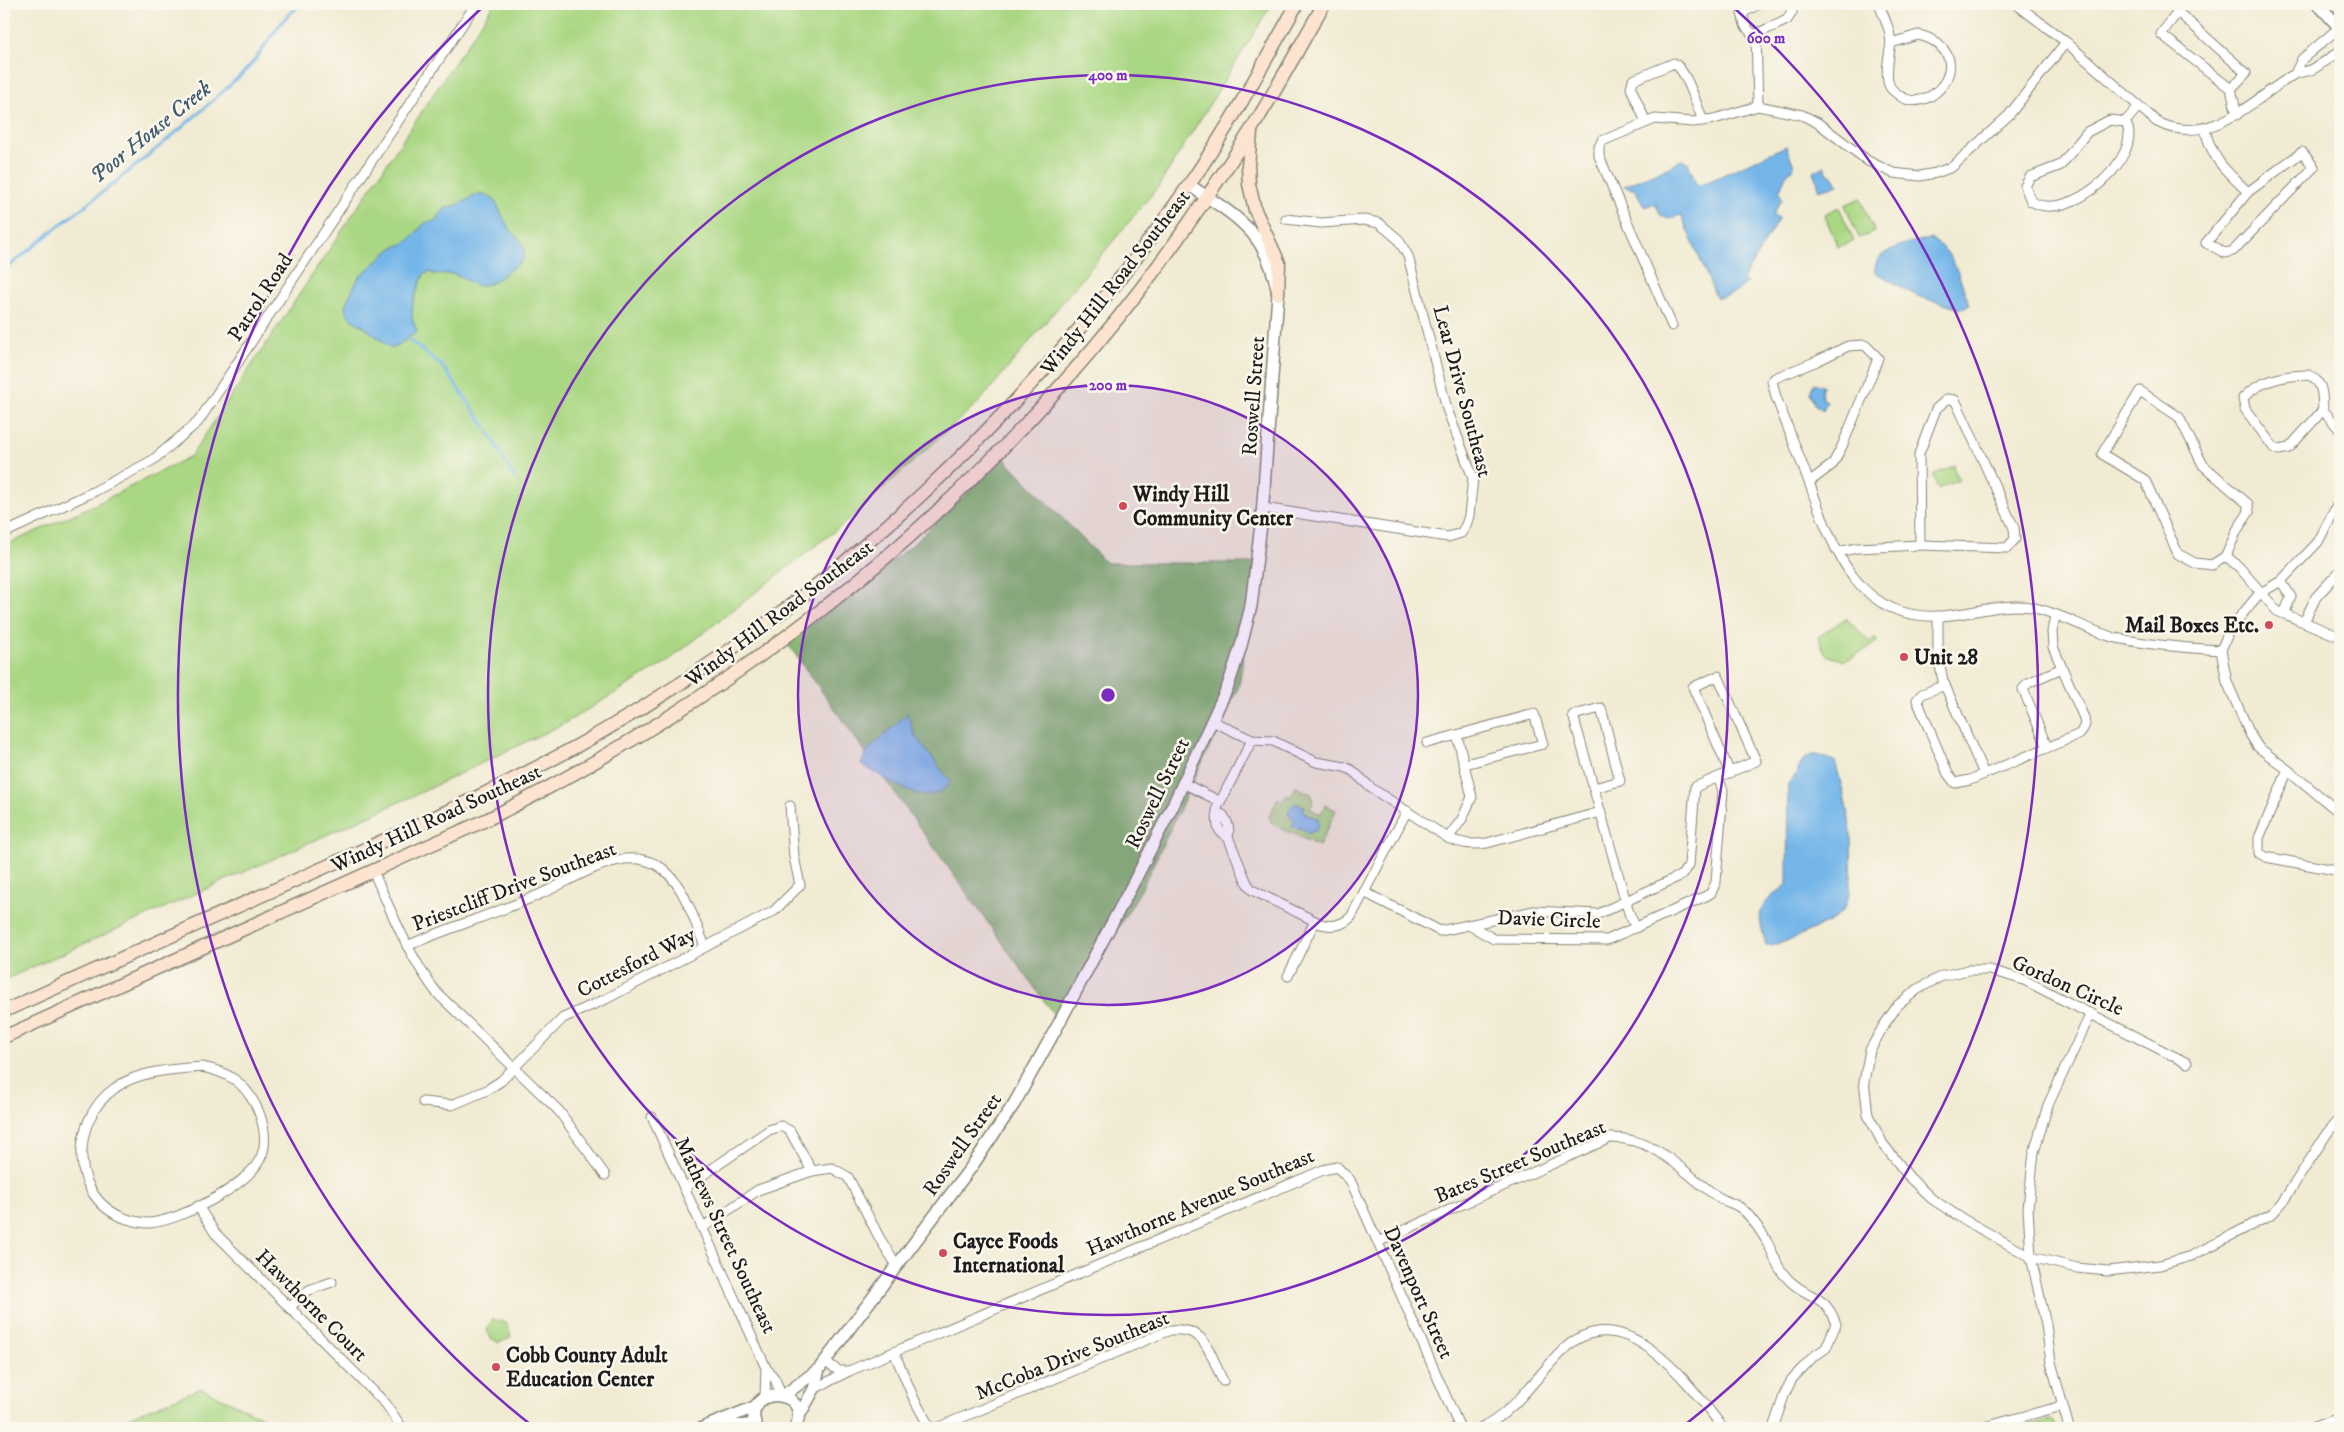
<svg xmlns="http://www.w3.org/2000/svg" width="2344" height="1432" font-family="'IM FELL DW Pica',serif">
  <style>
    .green { fill: #aad783; stroke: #637a50; fill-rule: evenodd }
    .forest { fill: #87b871; stroke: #526a46 }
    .water { fill: #74b6e9; stroke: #486982 }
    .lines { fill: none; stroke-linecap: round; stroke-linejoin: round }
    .stream { stroke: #74b6e9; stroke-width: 3 }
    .minor-casing { stroke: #868478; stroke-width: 11 }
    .tertiary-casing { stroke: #868478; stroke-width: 14 }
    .secondary-casing { stroke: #868478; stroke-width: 15 }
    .minor { stroke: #fff; stroke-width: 9 }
    .tertiary { stroke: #fff; stroke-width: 11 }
    .secondary { stroke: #fde4d0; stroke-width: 12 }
    .ring { fill: none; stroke: #7b2cbf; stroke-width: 2.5 }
    .poi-dot { fill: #d1495b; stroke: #fbf7ec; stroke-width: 2 }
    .labels { text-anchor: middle; stroke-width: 5; stroke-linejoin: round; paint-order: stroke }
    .street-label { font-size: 21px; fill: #1c1c1c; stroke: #fbf7ec }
    .poi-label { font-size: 21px; font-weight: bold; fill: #1c1c1c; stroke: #fbf7ec; text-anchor: start }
    .water-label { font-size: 22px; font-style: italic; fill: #3f5a6e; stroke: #fbf7ec }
    .centre { fill: #7b2cbf; stroke: #fbf7ec; stroke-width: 2.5 }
    .ring-label { font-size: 15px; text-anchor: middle; font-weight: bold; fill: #7b2cbf; stroke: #fbf7ec; stroke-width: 5; stroke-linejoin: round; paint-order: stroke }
  </style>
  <rect width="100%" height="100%" fill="#fbf7ec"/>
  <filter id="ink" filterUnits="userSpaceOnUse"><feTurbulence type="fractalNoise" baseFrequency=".02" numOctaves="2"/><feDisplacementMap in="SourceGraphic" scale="10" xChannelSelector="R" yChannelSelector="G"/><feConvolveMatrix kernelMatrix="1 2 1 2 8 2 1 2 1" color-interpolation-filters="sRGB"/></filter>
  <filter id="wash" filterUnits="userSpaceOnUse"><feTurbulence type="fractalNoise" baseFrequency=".0096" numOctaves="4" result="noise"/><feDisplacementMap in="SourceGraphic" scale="20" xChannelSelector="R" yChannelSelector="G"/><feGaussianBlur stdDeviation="1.12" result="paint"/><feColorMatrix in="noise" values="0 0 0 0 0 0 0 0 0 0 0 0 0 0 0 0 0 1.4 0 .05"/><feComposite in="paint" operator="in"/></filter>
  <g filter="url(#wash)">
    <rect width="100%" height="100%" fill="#f1ebd3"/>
    <g class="green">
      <path d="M494 4H1272L1158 187 981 400 846 522 665 663 567 722 424 791 4 980V546L96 504 191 456Z"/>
      <path d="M1860 198 1875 232 1859 238 1845 205Z"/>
      <path d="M1839 207 1854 241 1838 247 1824 214Z"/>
      <path d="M1955 465 1953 468 1959 480 1938 489 1933 475Z"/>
      <path d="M1846 618 1870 642 1874 638 1878 640 1874 645 1845 661 1826 655 1818 637Z"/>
      <path d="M1296 787 1311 794 1314 800 1310 809 1321 814 1325 805 1336 810 1319 846 1272 824 1269 816 1278 798 1281 800 1288 794 1291 796ZM1306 815 1310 817 1311 815 1317 822 1304 829 1293 825 1295 821Z"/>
      <path d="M493 1319 506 1322 511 1337 499 1343 491 1338 487 1330Z"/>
      <path d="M201 1388 285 1428H124L120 1421Z"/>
      <path d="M2052 1420 2056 1422 2059 1428H2017Z"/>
    </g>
    <path class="forest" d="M1004 458 1106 563H1256L1239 686 1141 890 1060 1023 787 643 912 545Z"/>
    <g class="water">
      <path d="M1786 146 1794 166 1793 170 1787 173 1779 192 1782 199 1773 215 1779 218 1743 279 1747 283C1740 290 1725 299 1716 297L1681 215 1669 219 1661 216 1655 203 1645 207 1635 190 1624 186 1674 165 1680 160 1688 162 1696 184 1701 185Z"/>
      <path d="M1824 166 1828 174 1834 177 1838 185 1818 190V183L1813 172Z"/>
      <path d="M481 194 493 198C499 207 502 217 508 226 517 240 527 240 523 260L492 283 478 286 454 274H433L430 272 424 274C418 288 411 302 412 317 413 323 416 327 417 332L392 349 363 326 352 320 346 311 345 305 359 277 392 248 407 242 426 222H433L446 208C456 208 469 197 481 194Z"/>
      <path d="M1930 239C1956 251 1958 279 1970 304L1961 309 1917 296 1875 272C1872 249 1914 241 1930 239Z"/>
      <path d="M1814 383 1823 386 1821 392 1823 399 1827 401 1823 410 1814 404 1810 392Z"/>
      <path d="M907 714 915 736 950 781C931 816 885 776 861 765L867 751Z"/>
      <path d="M1812 755H1818L1835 761C1841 782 1846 803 1850 825 1852 842 1854 900 1842 912 1834 921 1820 926 1809 931 1795 938 1781 945 1766 945 1756 909 1757 907 1787 885L1788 783 1793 779 1804 759Z"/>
      <path d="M1295 803 1305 806 1302 810 1307 813 1306 815 1318 818 1317 821 1319 823 1315 832 1312 831 1310 834 1300 827 1299 829 1292 826 1295 821 1290 817 1288 811Z"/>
    </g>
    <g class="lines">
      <g class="stream">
        <path d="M4 270C23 256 41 240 60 225 122 178 184 128 241 75 265 54 274 22 302 4"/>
        <path d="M408 339 442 366 486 427 514 478"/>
      </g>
    </g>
  </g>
  <g filter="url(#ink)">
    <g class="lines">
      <defs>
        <g id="minor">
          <path d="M1759 4 1742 13 1745 25 1751 33 1756 34 1787 20 1792 12 1789 4"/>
          <path d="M1879 4 1889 30 1891 43"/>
          <path d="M2016 4 2066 42 2157 122C2210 148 2251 101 2293 75 2299 72 2305 72 2311 70 2321 65 2331 57 2340 51"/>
          <path d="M1756 34 1758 106"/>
          <path d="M1918 35C1929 37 1936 41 1944 50 1964 75 1926 114 1900 96 1896 93 1891 90 1889 85 1885 73 1889 56 1891 43Z"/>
          <path d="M2295 74 2302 59 2340 27"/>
          <path d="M2231 89 2246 73 2178 12 2161 34 2231 89 2237 115"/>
          <path d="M2110 120 2125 122C2147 154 2069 226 2031 201L2025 186 2030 177 2061 165 2087 132Z"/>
          <path d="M1646 122 1631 88 1633 80 1674 63C1687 71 1697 106 1703 121"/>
          <path d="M2125 122 2139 106"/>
          <path d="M2205 129C2212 160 2226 171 2248 192"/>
          <path d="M2302 152 2314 167 2233 251 2225 253 2206 243 2248 192Z"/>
          <path d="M1672 326 1599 156V147L1602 141 1655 119 1693 122 1714 119 1758 106 1802 115 1818 123 1868 161 1893 173 1920 176 1936 173 1952 167 2009 115 2066 42"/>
          <path d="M1865 345 1878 358 1874 369 1843 444 1833 464 1809 482 1776 397 1772 381 1775 378 1817 361 1848 346Z"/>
          <path d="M2309 375C2324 383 2322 395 2323 410L2289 448 2279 450 2274 448 2245 409 2243 398C2260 380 2286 375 2309 375Z"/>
          <path d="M2140 391 2179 417 2203 465 2248 504 2249 512 2237 530 2226 556 2212 565 2195 563 2178 554 2145 480 2102 454Z"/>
          <path d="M1947 399 1955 400 1957 404 2014 528 2015 539 2007 548 1920 545 1919 454 1936 409Z"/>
          <path d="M2323 410 2340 430"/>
          <path d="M1809 482C1834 552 1860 627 1951 615 1977 612 2004 603 2030 607 2058 612 2085 629 2112 637 2145 645 2187 648 2221 650"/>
          <path d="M1263 508 1448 537 1461 533 1466 525 1469 516 1473 478 1447 409 1408 256 1398 239 1379 223 1364 220 1321 223 1286 219"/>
          <path d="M4 533 95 491 153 460 198 422 476 4"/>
          <path d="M1838 552 1857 548 1920 545"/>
          <path d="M2226 556 2239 567 2277 611 2304 622"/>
          <path d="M2340 571 2316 597 2304 622 2340 637"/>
          <path d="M2281 581 2291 597 2284 614"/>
          <path d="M1938 616V655L1943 681 1984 774"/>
          <path d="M1945 685 1922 694 1917 700 1948 774 1955 783 1970 780 2080 734 2085 725 2084 718 2053 647 2052 632 2055 616"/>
          <path d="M1212 721 1252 740 1273 741 1316 762 1345 767 1353 771 1371 788 1448 838C1462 844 1472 845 1487 843L1601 812"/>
          <path d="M1427 743 1534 714 1543 744 1465 764"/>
          <path d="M2047 747 2023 689 2028 683 2062 668"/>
          <path d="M2288 770 2258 747 2250 734 2227 682 2221 650 2230 629 2259 594 2281 581 2318 542 2340 500"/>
          <path d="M1183 783 1219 801"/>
          <path d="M1594 788 1620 781 1601 708 1573 715 1629 913 1636 928"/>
          <path d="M1217 813 1223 815C1228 823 1230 828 1228 837L1247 883 1252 890 1321 924C1332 927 1343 925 1351 917L1407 811"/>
          <path d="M2340 813 2288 770 2259 838V853L2266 857 2340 871"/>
          <path d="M1228 837C1214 831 1218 820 1217 808L1252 740"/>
          <path d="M1448 838 1462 819 1472 797 1457 735"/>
          <path d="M373 871C392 913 409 957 437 993L559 1111 605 1175"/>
          <path d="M1364 892 1440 931 1534 911 1598 914 1682 875 1689 865 1695 787 1756 761 1718 676 1693 687 1730 773"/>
          <path d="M1469 925 1494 939 1607 940 1706 896 1711 893 1716 882 1723 790 1718 778"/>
          <path d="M407 946C450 927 495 914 538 895 566 883 595 863 625 859 635 858 646 859 655 864 683 878 693 919 705 946"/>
          <path d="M1288 976 1315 921"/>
          <path d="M2187 1063 2024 980 1990 970H1968L1942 976 1918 989 1898 1005 1884 1025 1870 1050 1864 1081 1868 1115 1883 1144 1910 1178 1932 1199 1961 1218 2031 1257 2077 1268 2108 1271 2160 1265 2191 1256 2271 1215 2282 1203 2328 1132 2340 1118"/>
          <path d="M202 1067C227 1072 243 1081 255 1104 263 1119 269 1142 260 1159 247 1186 180 1221 149 1223 142 1223 134 1221 127 1219 69 1200 69 1120 115 1088 138 1071 174 1069 202 1067Z"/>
          <path d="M423 1102 452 1105 487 1090 501 1081 563 1018 606 999 774 911 800 885 794 857 790 806"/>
          <path d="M652 1117 766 1368 775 1379 781 1395"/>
          <path d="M684 1188 769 1130 781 1126 790 1131 812 1171"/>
          <path d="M198 1206 215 1233 386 1404 402 1428"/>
          <path d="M702 1228 758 1190 812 1171 832 1168 848 1177 880 1239 896 1264"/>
          <path d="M1378 1242 1610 1138C1656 1137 1681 1171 1715 1195 1729 1205 1737 1201 1750 1217 1758 1227 1767 1240 1772 1252 1777 1264 1780 1272 1790 1281 1810 1300 1825 1293 1836 1324L1826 1348 1813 1357 1792 1379 1785 1393 1773 1428"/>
          <path d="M289 1308 309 1290 332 1282"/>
          <path d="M894 1352 914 1399 930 1428"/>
          <path d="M824 1361 839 1371H849"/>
          <path d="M814 1389 849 1371 1323 1170 1337 1167 1350 1180 1355 1191 1460 1428"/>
          <path d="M765 1398 766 1368"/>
          <path d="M937 1428 1170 1330C1207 1326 1209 1353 1223 1381"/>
          <path d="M1482 1428C1517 1410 1536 1376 1564 1349 1624 1293 1691 1386 1723 1428"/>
          <path d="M1981 1428 2062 1406"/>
          <path d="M2069 1428 2051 1362 2046 1325 2031 1257 2028 1208 2034 1152 2048 1105 2091 1013"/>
          <path d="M2311 1428 2340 1418"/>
        </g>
        <g id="tertiary">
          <path d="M2318 4 2340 28"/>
          <path d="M783 1396 819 1369 972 1166 1014 1104 1058 1025 1137 876 1173 805 1228 686 1241 646 1251 606 1262 516 1278 294C1267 231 1237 217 1189 185"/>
          <path d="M799 1416 814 1389 819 1369"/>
          <path d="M716 1426C730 1424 743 1428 755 1423"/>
          <path d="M702 1428 757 1406"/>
          <path d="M757 1428C737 1384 816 1386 795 1428"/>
        </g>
        <g id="secondary">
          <path d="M1251 132 1248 166 1249 184 1255 210 1279 263 1278 294"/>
          <path d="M4 1011C117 961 230 910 343 859 427 821 512 783 593 737 831 601 1033 410 1189 185 1229 127 1263 65 1297 4"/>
          <path d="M4 1037 488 819C734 696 946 532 1118 318 1165 259 1209 196 1249 133 1276 91 1299 47 1324 4"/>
        </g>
      </defs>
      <use href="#minor" class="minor-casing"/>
      <use href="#tertiary" class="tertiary-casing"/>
      <use href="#secondary" class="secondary-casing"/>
      <use href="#minor" class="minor"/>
      <use href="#tertiary" class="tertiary"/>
      <use href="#secondary" class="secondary"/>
    </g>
  </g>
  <circle cx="1108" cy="695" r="310" fill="#7b2cbf" fill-opacity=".12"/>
  <g class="ring">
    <circle cx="1108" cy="695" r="310"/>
    <circle cx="1108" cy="695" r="620"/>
    <path d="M535 1428A930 930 0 0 1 486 4M1730 4A930 930 0 0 1 1681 1428"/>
  </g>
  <g class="poi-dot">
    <circle cx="1123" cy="506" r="5"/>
    <circle cx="2269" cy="625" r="5"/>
    <circle cx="1904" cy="657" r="5"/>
    <circle cx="943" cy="1253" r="5"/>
    <circle cx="496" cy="1367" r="5"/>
  </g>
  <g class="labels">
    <g class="street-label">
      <text transform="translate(1115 282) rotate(-52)" y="7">Windy Hill Road Southeast</text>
      <text transform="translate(260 297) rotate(-57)" y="7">Patrol Road</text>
      <text transform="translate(1463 391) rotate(75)" y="7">Lear Drive Southeast</text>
      <text transform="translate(1253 396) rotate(-86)" y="7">Roswell Street</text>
      <text transform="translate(779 613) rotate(-37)" y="7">Windy Hill Road Southeast</text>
      <text transform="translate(1157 793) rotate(-64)" y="7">Roswell Street</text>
      <text transform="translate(436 818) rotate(-25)" y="7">Windy Hill Road Southeast</text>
      <text transform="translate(514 886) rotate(-21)" y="7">Priestcliff Drive Southeast</text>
      <text transform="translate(1549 919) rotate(2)" y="7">Davie Circle</text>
      <text transform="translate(636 962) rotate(-27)" y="7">Cottesford Way</text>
      <text transform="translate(2068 985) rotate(24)" y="7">Gordon Circle</text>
      <text transform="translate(962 1144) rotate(-55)" y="7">Roswell Street</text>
      <text transform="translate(1520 1161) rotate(-23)" y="7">Bates Street Southeast</text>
      <text transform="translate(1200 1202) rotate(-23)" y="7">Hawthorne Avenue Southeast</text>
      <text transform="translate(726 1235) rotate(65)" y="7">Mathews Street Southeast</text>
      <text transform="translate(1419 1292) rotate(66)" y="7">Davenport Street</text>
      <text transform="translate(312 1305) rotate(45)" y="7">Hawthorne Court</text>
      <text transform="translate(1072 1355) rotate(-22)" y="7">McCoba Drive Southeast</text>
    </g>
    <g class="poi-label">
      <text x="1133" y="501">Windy Hill<tspan x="1133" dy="24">Community Center</tspan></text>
      <text x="2259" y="632" text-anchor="end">Mail Boxes Etc.</text>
      <text x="1914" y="664">Unit 28</text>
      <text x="953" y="1248">Cayce Foods<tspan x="953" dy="24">International</tspan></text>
      <text x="506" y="1362">Cobb County Adult<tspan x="506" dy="24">Education Center</tspan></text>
    </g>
    <g class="water-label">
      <text transform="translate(150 131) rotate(-39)" y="8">Poor House Creek</text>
    </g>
  </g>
  <circle cx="1108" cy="695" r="8" class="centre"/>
  <g class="ring-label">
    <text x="1766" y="43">600 m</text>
    <text x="1108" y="80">400 m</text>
    <text x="1108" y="390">200 m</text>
  </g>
  <rect width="2344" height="1432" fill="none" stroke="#fbf7ec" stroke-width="20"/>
</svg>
